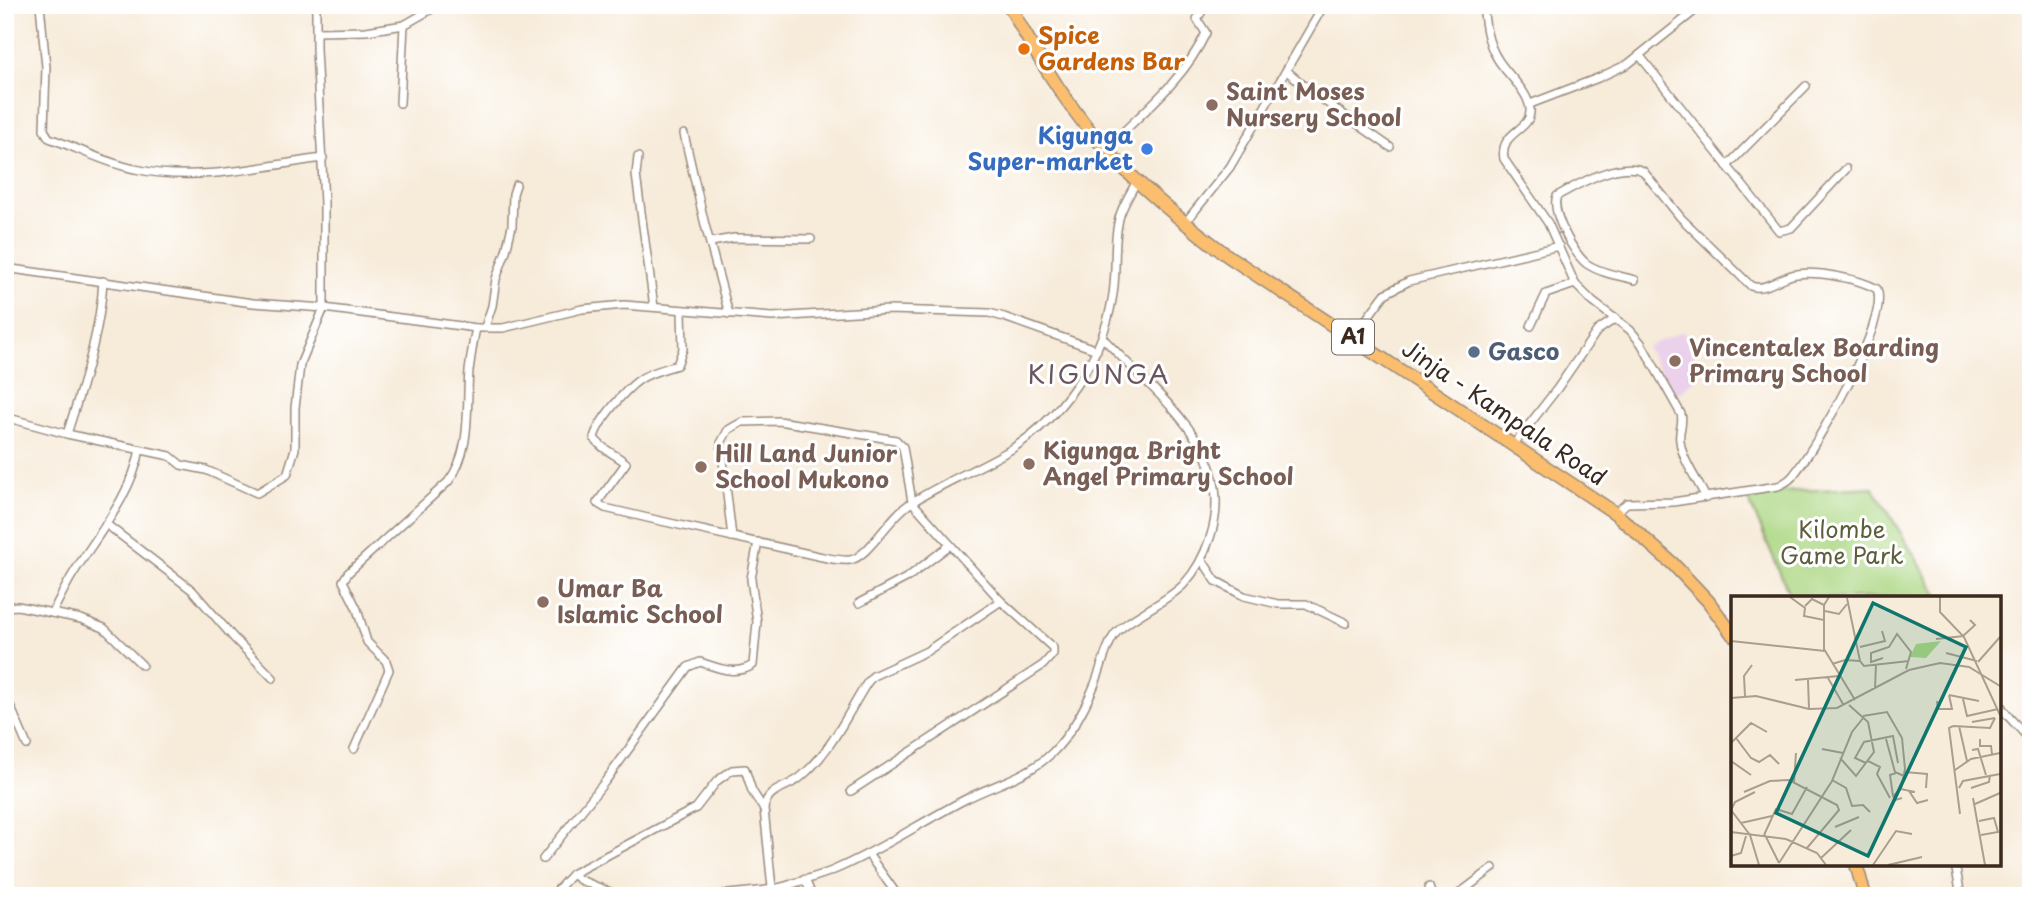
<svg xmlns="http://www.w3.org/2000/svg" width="2036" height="901" font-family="'Playpen Sans',sans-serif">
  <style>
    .built { fill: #ebd1eb }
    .green { fill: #acd783; stroke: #748050; stroke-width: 2 }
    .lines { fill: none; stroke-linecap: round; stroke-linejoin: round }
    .street-casing { stroke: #998a7c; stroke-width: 10 }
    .highway-casing { stroke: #998a7c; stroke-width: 15 }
    .street { stroke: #fff; stroke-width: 7 }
    .highway { stroke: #fabe6e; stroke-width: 12 }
    .food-dot { fill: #e8710a; stroke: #fff; stroke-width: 2.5 }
    .education-dot { fill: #8d6e63; stroke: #fff; stroke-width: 2.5 }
    .shop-dot { fill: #3f7fe0; stroke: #fff; stroke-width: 2.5 }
    .service-dot { fill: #5c6f8a; stroke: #fff; stroke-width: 2.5 }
    .labels { text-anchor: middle; stroke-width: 6; stroke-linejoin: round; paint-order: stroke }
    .shield { fill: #fff; stroke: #766a62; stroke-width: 2 }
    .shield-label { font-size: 21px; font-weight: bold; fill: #3b2a1e }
    .food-label { font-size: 23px; font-weight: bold; fill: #c56008; stroke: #fff; text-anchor: start }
    .education-label { font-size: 23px; font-weight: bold; fill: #785e54; stroke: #fff; text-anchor: start }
    .shop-label { font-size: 23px; font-weight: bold; fill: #366cbe; stroke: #fff; text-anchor: end }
    .service-label { font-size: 23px; font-weight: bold; fill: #4e5e75; stroke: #fff; text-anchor: start }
    .street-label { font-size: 23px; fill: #3b2a1e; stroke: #fff }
    .park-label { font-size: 23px; fill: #5d5e3c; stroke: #fff }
    .quarter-label { font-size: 26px; letter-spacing: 2px; fill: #6a565f; stroke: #fff }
    .inset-road { fill: none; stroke: #ac9e8e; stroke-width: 2 }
    .view { fill: #0f766e; fill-opacity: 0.15; stroke: #0f766e; stroke-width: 3.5 }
    .inset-edge { fill: none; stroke: #3b2a1e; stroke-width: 3.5 }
  </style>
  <rect width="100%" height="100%" fill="#fff"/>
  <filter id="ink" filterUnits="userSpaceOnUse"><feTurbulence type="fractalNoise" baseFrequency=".0143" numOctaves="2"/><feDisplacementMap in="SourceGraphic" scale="14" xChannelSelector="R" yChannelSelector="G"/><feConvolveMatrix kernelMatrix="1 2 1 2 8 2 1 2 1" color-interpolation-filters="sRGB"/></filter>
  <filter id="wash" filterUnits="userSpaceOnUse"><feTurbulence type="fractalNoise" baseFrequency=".00686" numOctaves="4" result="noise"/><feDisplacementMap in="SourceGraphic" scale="28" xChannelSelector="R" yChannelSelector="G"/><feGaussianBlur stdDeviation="1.57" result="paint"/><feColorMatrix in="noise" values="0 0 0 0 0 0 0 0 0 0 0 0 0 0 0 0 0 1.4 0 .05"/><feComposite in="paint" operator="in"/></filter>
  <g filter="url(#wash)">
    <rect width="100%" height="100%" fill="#f7ebd9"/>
    <path class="built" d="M1683 331 1701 375 1675 396 1646 347Z"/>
    <path class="green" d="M1873 487 1940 598H1791L1746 494Z"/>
  </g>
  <g filter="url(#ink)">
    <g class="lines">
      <defs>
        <g id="street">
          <path d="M40 5 46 67 44 130 49 138C78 148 105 163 135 169 196 183 262 166 323 158"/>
          <path d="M1483 5C1485 24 1487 42 1497 58 1506 74 1528 90 1530 109 1532 132 1499 130 1504 159L1548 223 1575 284 1593 302 1630 330 1641 343 1681 414C1684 423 1678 431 1680 441 1682 460 1698 481 1706 498"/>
          <path d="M317 32 366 31 404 25 439 5"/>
          <path d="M1640 56 1779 231 1791 228 1846 169"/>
          <path d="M1287 71 1313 93 1390 147"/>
          <path d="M400 103 404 25"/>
          <path d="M1530 104 1598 78 1628 64 1702 5"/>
          <path d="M684 134 705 225 729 314"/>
          <path d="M1106 149C1143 111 1182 83 1206 33L1197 19 1206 5"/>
          <path d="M638 157 636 175 654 307"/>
          <path d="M1727 166 1806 86"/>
          <path d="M1185 223 1230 167 1324 5"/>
          <path d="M711 242 734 238 811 239"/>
          <path d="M5 268 253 303 324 308 476 328H503L582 309 624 305 772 317 889 310 989 313 1004 317 1097 350"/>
          <path d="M682 311 683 349 677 365C665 369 650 372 639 380 625 390 598 421 594 438 601 449 615 454 626 463L597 503 605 508 652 519 818 556C828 558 839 561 850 560 868 558 890 515 911 503 942 483 978 469 1010 450 1061 418 1102 359 1112 300 1118 272 1112 242 1120 215 1124 203 1131 192 1137 181"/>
          <path d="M1531 326 1546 294 1575 284"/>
          <path d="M485 327 492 306 496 279 506 251 512 226 513 194 516 185"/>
          <path d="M1353 337 1385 294 1409 281 1559 246"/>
          <path d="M5 417 67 434 170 456 181 465 206 470 257 493 287 475 295 449V408L300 365 324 308V203L316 49V5"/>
          <path d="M67 434C83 383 100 335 103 281"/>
          <path d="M1514 444 1557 389 1597 331 1616 318"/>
          <path d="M1615 513 1627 503 1673 502 1778 486C1785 483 1791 480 1795 473 1817 445 1890 320 1877 289 1860 279 1818 271 1797 274 1782 275 1766 292 1751 286L1681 218 1643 171C1620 160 1578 184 1557 196 1550 211 1574 255 1587 264 1600 273 1620 276 1635 280"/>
          <path d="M106 524 192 590 233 637 273 678"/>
          <path d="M732 537 721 443 728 430 742 422 779 421 896 440 903 447 912 502 1001 601 1053 648V654L1043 665 851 791"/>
          <path d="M1202 560 1216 581 1244 596 1278 604H1306L1346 623"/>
          <path d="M859 603 908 577 950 545"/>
          <path d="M5 607 18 606 81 619 104 628 142 665"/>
          <path d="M52 613C59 600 65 587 73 574 96 537 133 493 140 449"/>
          <path d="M5 694 27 745"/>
          <path d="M1999 702C2006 719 2022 727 2031 743"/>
          <path d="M354 749 389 670 386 661 367 642 357 609 343 581 348 573 448 482C472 452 466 408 469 371 471 356 473 342 476 328"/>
          <path d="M868 854 898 896"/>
          <path d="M543 859 607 779 688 667 700 662C719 668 735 676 753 665L757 622 751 579 758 542"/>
          <path d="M1955 864 1961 896"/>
          <path d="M572 874 580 880 620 896"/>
          <path d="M805 879 812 896"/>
          <path d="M1429 887 1432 896"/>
          <path d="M772 888 764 809C767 787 786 790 802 776 832 750 846 716 867 683L873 676 927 651 1001 601"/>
          <path d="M552 896 572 874 696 808 717 781 732 770 745 769 752 791 763 808"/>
          <path d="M716 896C739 891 766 893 789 885 803 880 820 876 834 870 879 851 920 823 964 800 994 784 1026 778 1052 753 1070 735 1084 710 1094 686 1101 670 1104 652 1113 637 1122 621 1168 602 1184 584 1197 570 1204 556 1210 538 1240 450 1154 394 1103 338"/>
          <path d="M1456 896 1493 868"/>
        </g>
        <g id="highway">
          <path d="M1009 5C1037 57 1068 108 1107 151 1144 191 1185 224 1228 256L1615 513 1673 564 1708 601 1733 635"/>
          <path d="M1856 864 1865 896"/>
        </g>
      </defs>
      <use href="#street" class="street-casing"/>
      <use href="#highway" class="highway-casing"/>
      <use href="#street" class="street"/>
      <use href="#highway" class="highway"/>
    </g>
  </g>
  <circle class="food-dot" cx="1024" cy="49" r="7"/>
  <g class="education-dot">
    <circle cx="1212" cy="105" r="7"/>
    <circle cx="1675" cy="361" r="7"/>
    <circle cx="1029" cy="464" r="7"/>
    <circle cx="701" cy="467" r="7"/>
    <circle cx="543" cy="602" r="7"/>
  </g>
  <circle class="shop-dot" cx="1147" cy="149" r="7"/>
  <circle class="service-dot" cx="1474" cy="352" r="7"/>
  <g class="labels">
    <rect class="shield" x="1332" y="319.5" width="42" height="35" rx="5"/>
    <g class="shield-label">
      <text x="1353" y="344">A1</text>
    </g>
    <g class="food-label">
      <text x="1038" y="44">Spice<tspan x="1038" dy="26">Gardens Bar</tspan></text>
    </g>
    <g class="education-label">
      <text x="1226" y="100">Saint Moses<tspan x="1226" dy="26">Nursery School</tspan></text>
      <text x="1689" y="356">Vincentalex Boarding<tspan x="1689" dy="26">Primary School</tspan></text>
      <text x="1043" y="459">Kigunga Bright<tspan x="1043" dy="26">Angel Primary School</tspan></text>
      <text x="715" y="462">Hill Land Junior<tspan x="715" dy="26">School Mukono</tspan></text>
      <text x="557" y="597">Umar Ba<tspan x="557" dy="26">Islamic School</tspan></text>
    </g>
    <g class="shop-label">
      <text x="1133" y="144">Kigunga<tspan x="1133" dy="26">Super-market</tspan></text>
    </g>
    <g class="service-label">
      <text x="1488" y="360">Gasco</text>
    </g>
    <g class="street-label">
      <text transform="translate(1504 413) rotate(34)" y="8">Jinja - Kampala Road</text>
    </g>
    <g class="park-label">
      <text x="1842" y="538">Kilombe<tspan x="1842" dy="26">Game Park</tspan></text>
    </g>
    <g class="quarter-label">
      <text x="1099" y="384">KIGUNGA</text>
    </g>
  </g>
  <g transform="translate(1731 596)">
    <rect width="270" height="270" fill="#f7ebd9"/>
    <path d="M210 45 195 62 179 61 185 48Z" fill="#acd783"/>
    <path class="inset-road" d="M59 1 74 12 73 20 93 24M98 1 93 9V53L124 104M209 1V16L233 41 269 119M116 2 129 65M74 10 81 3 93 9M94 15 108 18 116 8M232 40 244 29 239 24M205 43 233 40M0 45 94 55M129 51 154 45 151 35M215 57 246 65M152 62 140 66V57L158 51 166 38 180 56 175 73M247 66 269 41M101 68 114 64 129 65 133 70 178 65M97 82 112 108M64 84 108 80M77 84 78 113M144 93 145 68M218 99 248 105M14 100 13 80 21 69M0 102 25 100 78 113 106 112 178 74 209 67 238 71 269 90M232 103 236 120 267 113M206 105 207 113H221L218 99M132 120 156 116 171 142 174 173 170 193M241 126 264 122M222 130 218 132 229 218M222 130 259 132 264 122M228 130 236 165M5 142 20 162 28 166 39 159 48 168M155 143 164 176 173 180M249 143V150H260L261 158M0 147 20 127 36 136M91 153 112 157M241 154 247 153 255 179M109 162 125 180 143 156 137 126 118 109M0 165 20 179M137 165 149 171 146 178 159 202M135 167 124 162 133 146 162 140 167 167M224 174 240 163 269 157M174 176 196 178 195 192M165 177 159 179 162 200 164 204 171 202M101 184 115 192 121 210 132 209 139 216M63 186 65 157M228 192 232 185 269 178M240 192 258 186 259 179M178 195 186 207 197 204M13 196 39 185 58 184 106 209 108 214 76 252M162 200 170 193 184 196M242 202 254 269M244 208 269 197M0 214 19 239 28 269M0 214 4 206 24 196M248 225 263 222 267 236 250 239M10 227 41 220M104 231 128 221M0 236 55 243 86 257 95 269M33 239 45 213 61 218 76 191M34 239 48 267M0 260 10 257 15 240M90 262 120 234M48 267 101 185 121 136 133 121M142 269 165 235 181 238M157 269 191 261"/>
    <path class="view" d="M142 7 235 51 137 260 45 217Z"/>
    <rect width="270" height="270" class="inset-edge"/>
  </g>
  <rect width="2036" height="901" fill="none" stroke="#fff" stroke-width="28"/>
</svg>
